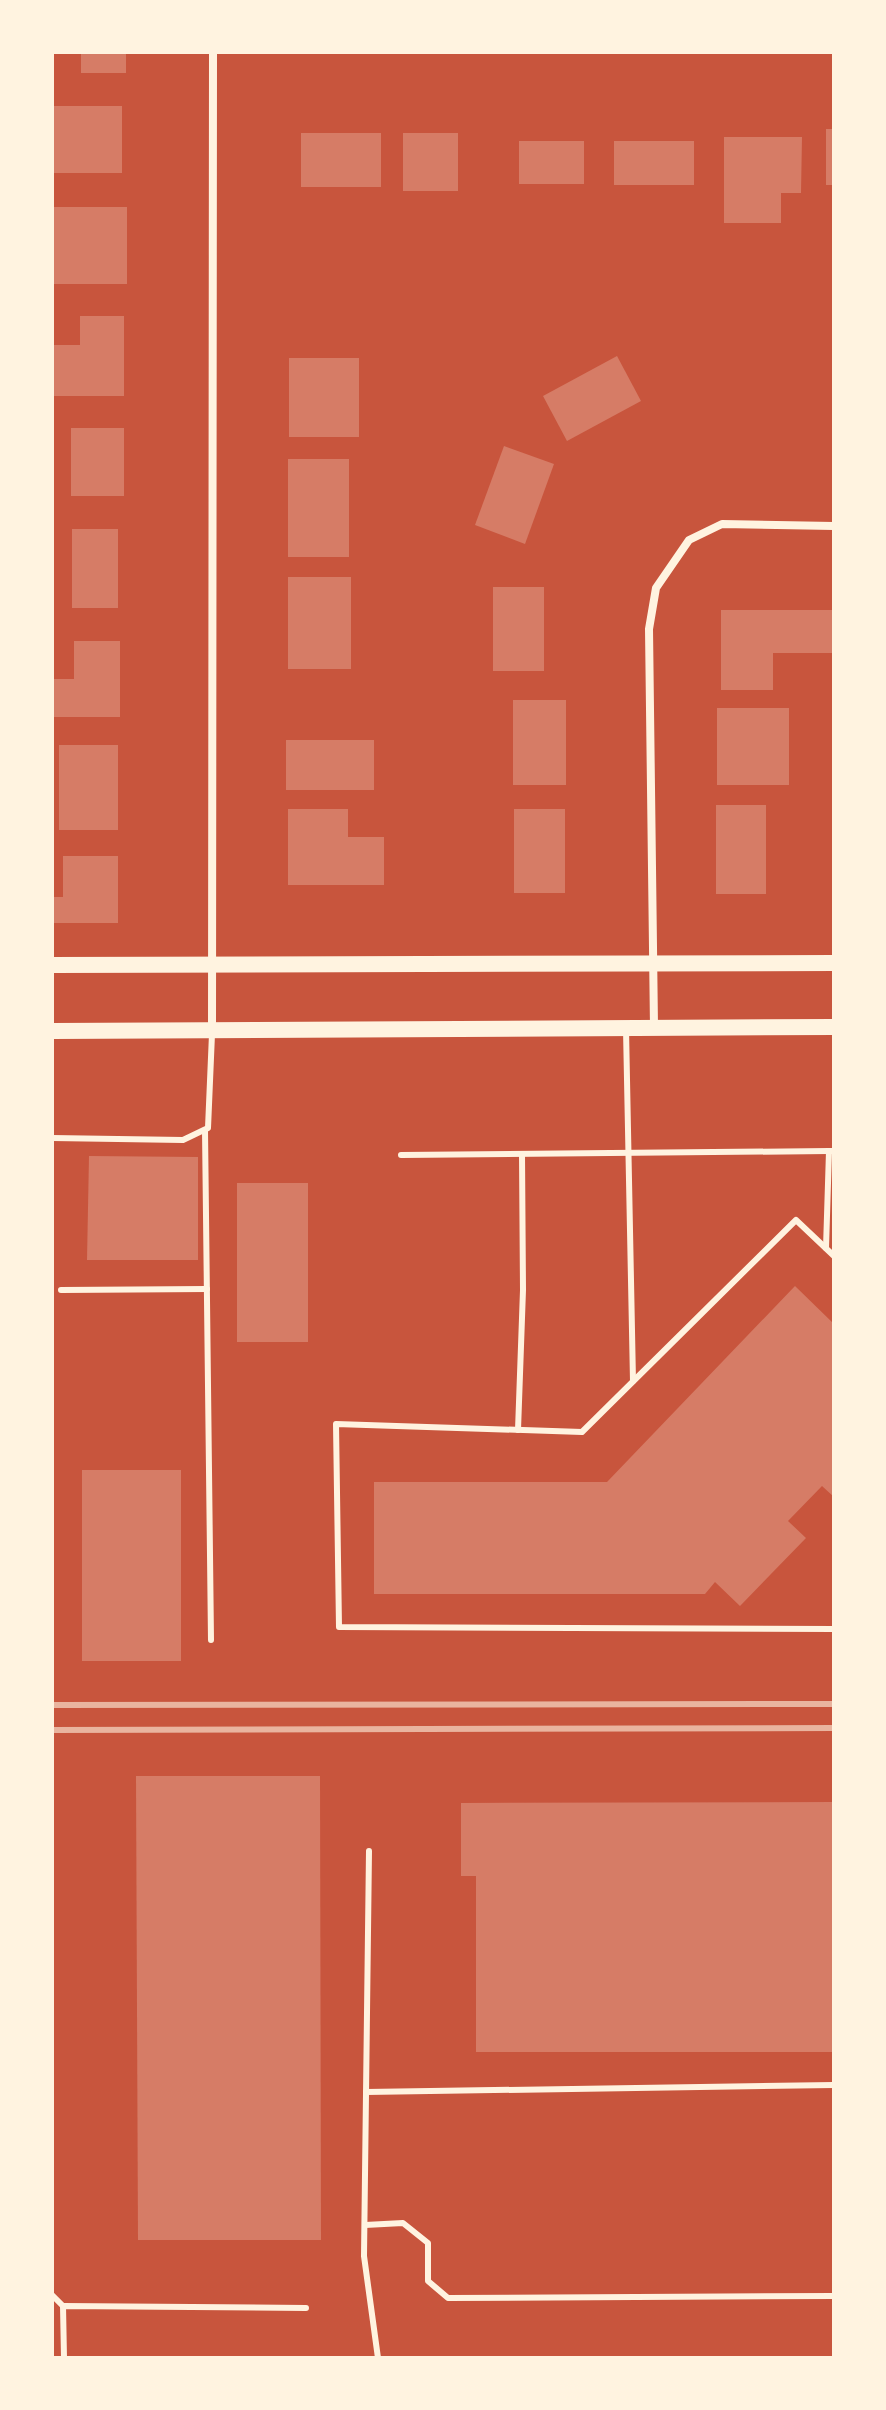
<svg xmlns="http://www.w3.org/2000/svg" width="886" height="2410" font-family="Quicksand,sans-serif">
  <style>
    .building { fill: #d67c66 }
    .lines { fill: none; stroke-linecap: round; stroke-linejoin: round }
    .service { stroke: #fff3e0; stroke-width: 6 }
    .minor { stroke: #fff3e0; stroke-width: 8 }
    .secondary { stroke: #fff3e0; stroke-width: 16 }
    .rail { stroke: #e9b49f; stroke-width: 6 }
  </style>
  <rect width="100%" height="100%" fill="#c8553d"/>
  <g class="building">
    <rect x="81" y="52" width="45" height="21"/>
    <rect x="52" y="106" width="70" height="67"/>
    <rect x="826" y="129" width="8" height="56"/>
    <rect x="301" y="133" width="80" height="54"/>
    <rect x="403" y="133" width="55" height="58"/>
    <path d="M724 137H802L801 193H781V223H724Z"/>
    <rect x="519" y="141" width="65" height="43"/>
    <rect x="614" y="141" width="80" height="44"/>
    <rect x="52" y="207" width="75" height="77"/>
    <path d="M80 316H124V396H52V345H80Z"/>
    <path d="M617 356 641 401 567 441 543 396Z"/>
    <rect x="289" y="358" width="70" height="79"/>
    <rect x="71" y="428" width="53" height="68"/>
    <path d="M504 446 554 464 525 544 475 525Z"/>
    <rect x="288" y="459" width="61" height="98"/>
    <rect x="72" y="529" width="46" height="79"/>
    <rect x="288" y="577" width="63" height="92"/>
    <rect x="493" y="587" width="51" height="84"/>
    <path d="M721 610H834V653H773V690H721Z"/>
    <path d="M74 641H120V717H53V679H74Z"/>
    <rect x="513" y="700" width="53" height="85"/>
    <rect x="717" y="708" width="72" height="77"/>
    <rect x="286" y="740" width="88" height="50"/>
    <rect x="59" y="745" width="59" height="85"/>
    <rect x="716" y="805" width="50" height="89"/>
    <path d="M288 809H348V837H384V885H288Z"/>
    <rect x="514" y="809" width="51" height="84"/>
    <path d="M63 856H118V923H52V897H63Z"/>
    <path d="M89 1156 198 1157V1260H87Z"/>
    <rect x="237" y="1183" width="71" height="159"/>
    <path d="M795 1286 834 1324V1497L822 1486 788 1521 806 1538 740 1606 715 1582 705 1594H374V1482H607Z"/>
    <rect x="82" y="1470" width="99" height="191"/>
    <path d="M136 1776H320L321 2240H138Z"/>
    <path d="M834 1802V2052H476V1876H461V1803Z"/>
  </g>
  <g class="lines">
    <g class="service">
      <path d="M626 1029 633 1381"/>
      <path d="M205 1130 211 1640"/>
      <path d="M52 1138 183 1140 208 1128 212 1034"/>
      <path d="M401 1155 829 1151"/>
      <path d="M826 1248 829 1151H834"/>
      <path d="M834 1256 796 1220 582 1432 336 1424 339 1627 834 1629"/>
      <path d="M61 1290 207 1289"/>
      <path d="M518 1430 523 1290 522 1154"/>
      <path d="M369 1851 364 2256 378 2358"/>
      <path d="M366 2092 834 2085"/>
      <path d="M365 2225 403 2223 428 2243V2281L448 2298 834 2296"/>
      <path d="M52 2295 63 2306"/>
      <path d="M64 2358 63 2306 306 2308"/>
    </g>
    <g class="minor">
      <path d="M654 1027 649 629 656 588 689 540 722 524 834 526"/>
      <path d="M212 1030 213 52"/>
    </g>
    <g class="secondary">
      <path d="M52 965 834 963"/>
      <path d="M52 1031 834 1027"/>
    </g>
    <g class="rail">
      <path d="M52 1705 834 1704"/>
      <path d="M52 1730 834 1728"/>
    </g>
  </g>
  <rect width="886" height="2410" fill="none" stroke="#fff3e0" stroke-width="108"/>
</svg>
